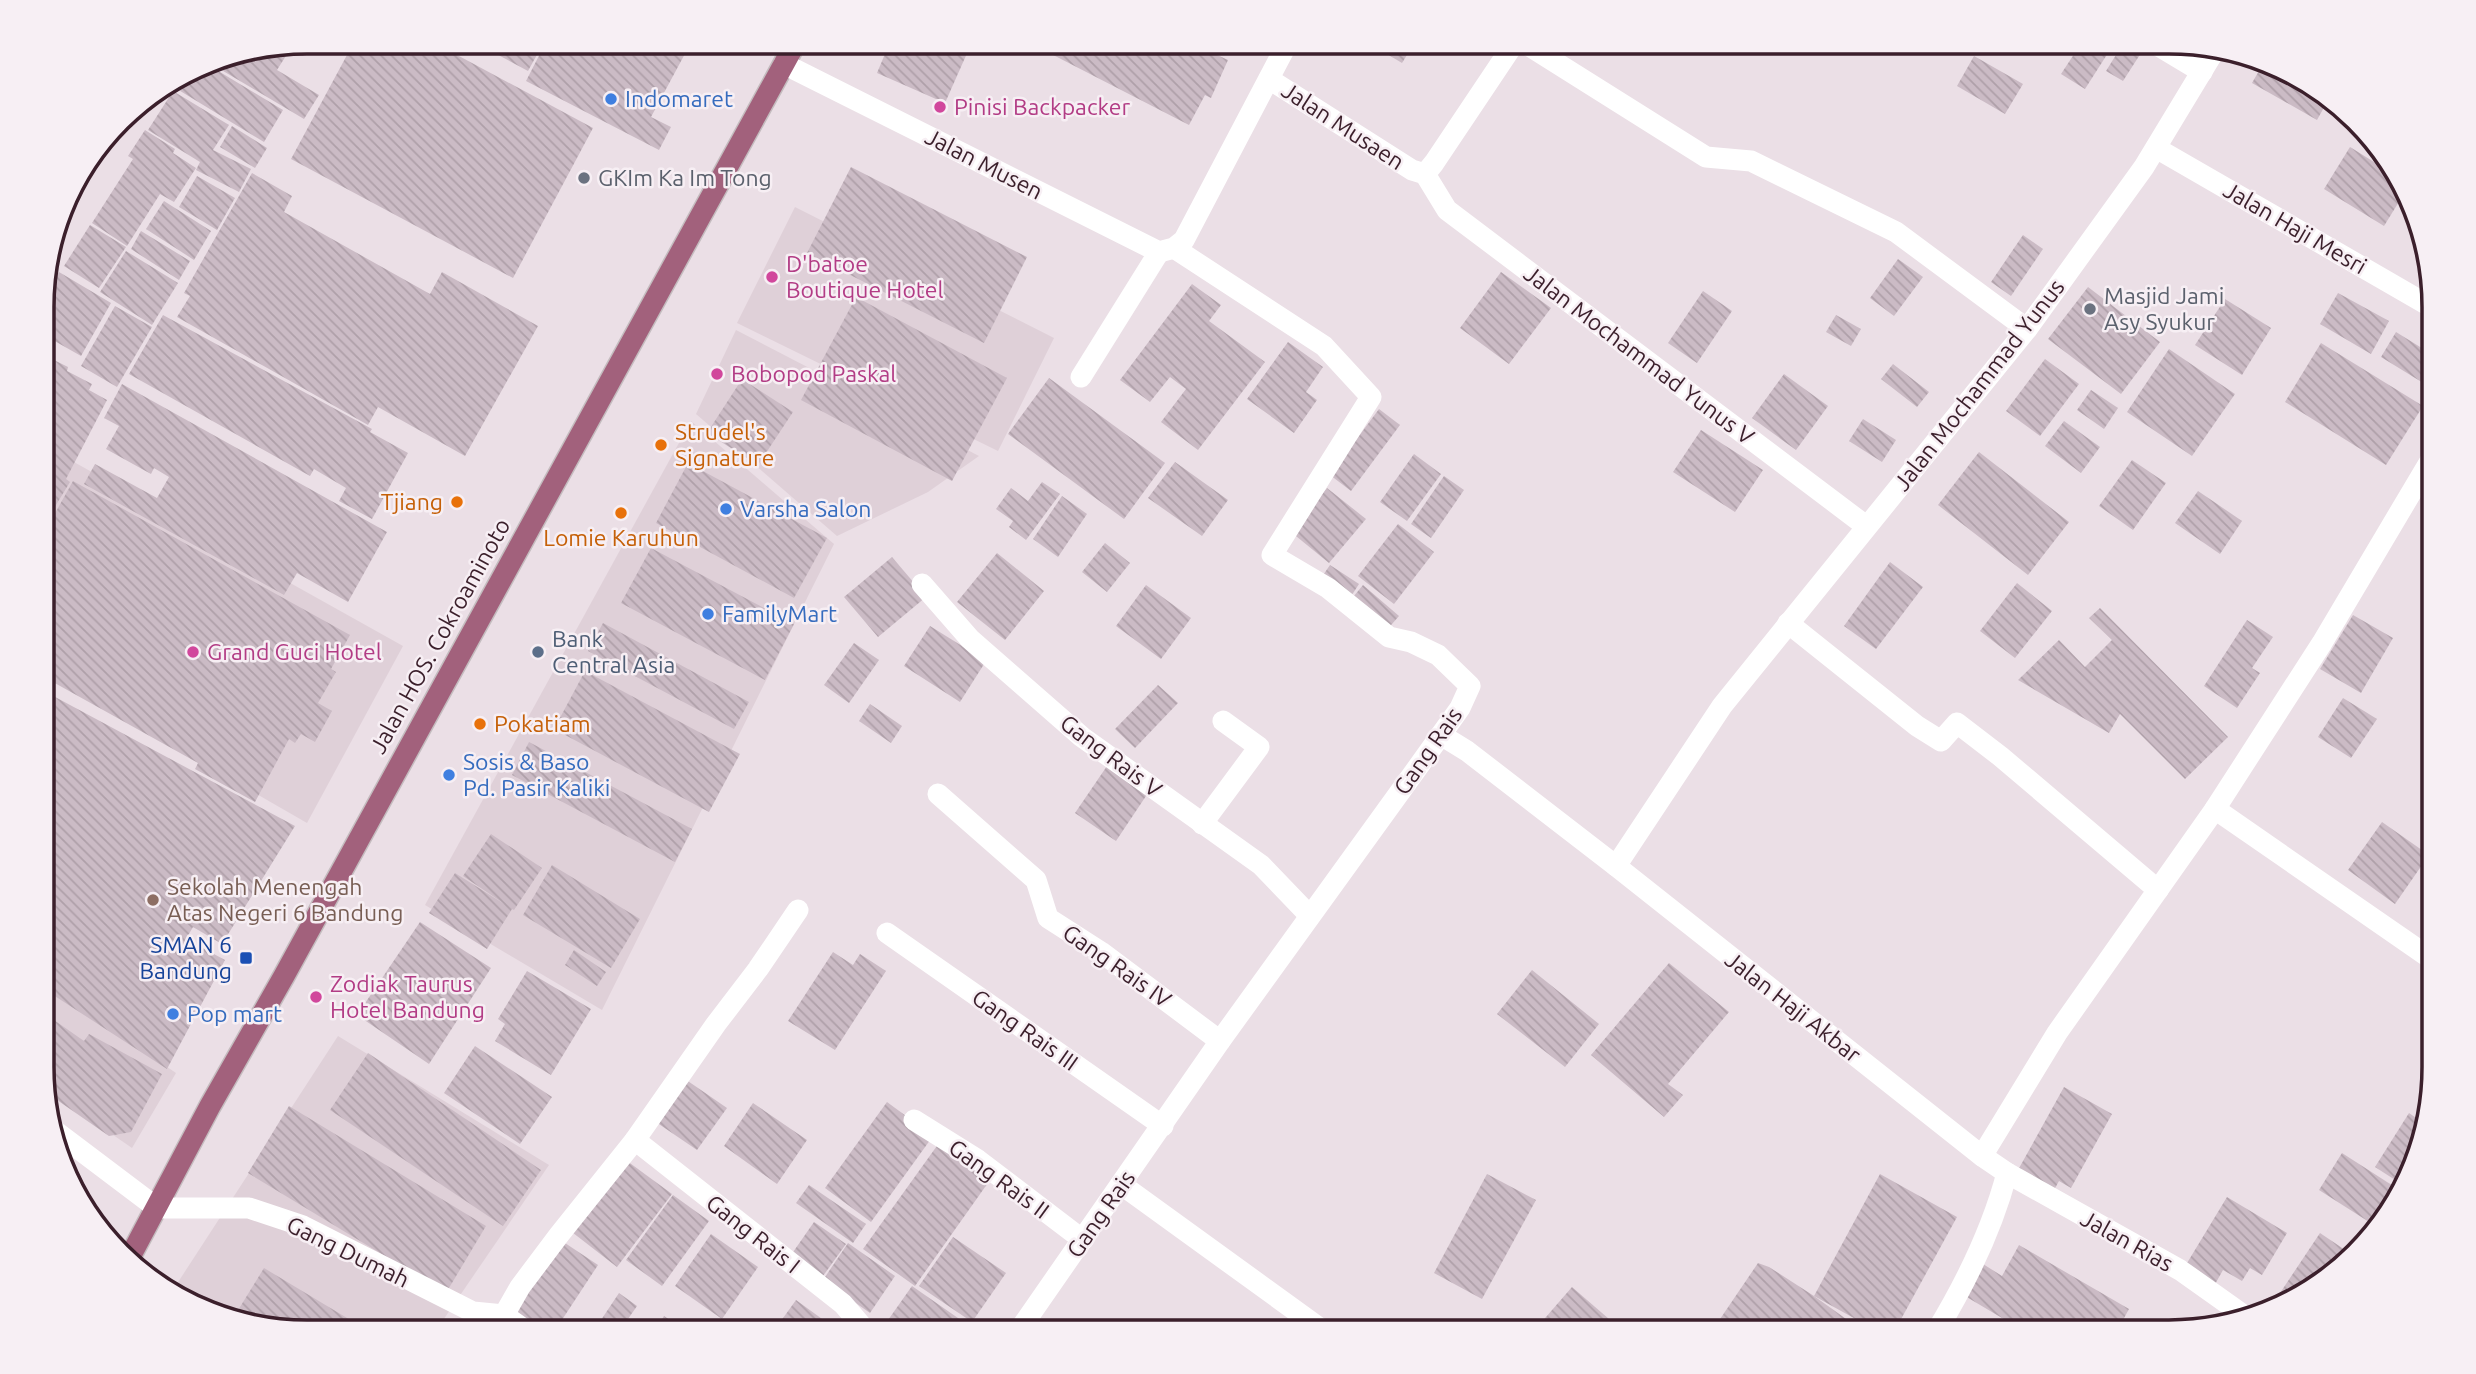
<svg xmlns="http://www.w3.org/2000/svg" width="2476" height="1374" font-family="Ubuntu,sans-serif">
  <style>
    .built { fill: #dfd0d8 }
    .building { fill: url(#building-back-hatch) }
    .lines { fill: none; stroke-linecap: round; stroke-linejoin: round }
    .major-casing { stroke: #c4bcbf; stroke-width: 24 }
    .minor { stroke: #fff; stroke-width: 21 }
    .major { stroke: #a2617c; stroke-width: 21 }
    .shop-dot { fill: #3f7fe0; stroke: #f7eff4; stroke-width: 2.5 }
    .hotel-dot { fill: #d1479c; stroke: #f7eff4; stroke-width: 2.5 }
    .worship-dot { fill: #6b7280; stroke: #f7eff4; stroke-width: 2.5 }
    .food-dot { fill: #e8710a; stroke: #f7eff4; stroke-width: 2.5 }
    .service-dot { fill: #5c6f8a; stroke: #f7eff4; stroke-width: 2.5 }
    .education-dot { fill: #8d6e63; stroke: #f7eff4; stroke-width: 2.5 }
    .transit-dot { fill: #1a4fb4; stroke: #f7eff4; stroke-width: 2.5 }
    .labels { text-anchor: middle; stroke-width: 5; stroke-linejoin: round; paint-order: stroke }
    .shop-label { font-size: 23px; fill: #366cbe; stroke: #f7eff4; text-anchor: start }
    .hotel-label { font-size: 23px; fill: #b23c85; stroke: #f7eff4; text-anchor: start }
    .street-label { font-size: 23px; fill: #3b1f2b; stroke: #f7eff4 }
    .worship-label { font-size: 23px; fill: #5b616d; stroke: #f7eff4; text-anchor: start }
    .food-label { font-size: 23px; fill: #c56008; stroke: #f7eff4; text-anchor: start }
    .service-label { font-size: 23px; fill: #4e5e75; stroke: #f7eff4; text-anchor: start }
    .education-label { font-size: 23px; fill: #785e54; stroke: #f7eff4; text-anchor: start }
    .transit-label { font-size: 23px; fill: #164399; stroke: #f7eff4; text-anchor: end }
    .rim { fill: none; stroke: #3b1f2b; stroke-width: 3.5 }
  </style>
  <defs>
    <pattern id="building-back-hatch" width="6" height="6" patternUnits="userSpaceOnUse" patternTransform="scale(1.75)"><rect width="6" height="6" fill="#cbbbc5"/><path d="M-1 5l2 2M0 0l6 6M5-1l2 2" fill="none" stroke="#afa0a9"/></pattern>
  </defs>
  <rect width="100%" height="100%" fill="#ebdfe6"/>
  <g class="built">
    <path d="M795 207 1054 338 998 451 737 323Z"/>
    <path d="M736 330 979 456 928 492 837 536 696 414Z"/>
    <path d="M691 421 834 544 602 1010 425 905Z"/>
    <path d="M65 457 403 646 307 823 44 672V495Z"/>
    <path d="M44 984 176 1073 132 1148 44 1087Z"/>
    <path d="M338 1036 549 1165 435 1332H307L239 1323 175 1297 171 1293Z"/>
  </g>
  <g class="building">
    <path d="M307 42H312L303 56 287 46Z"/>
    <path d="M354 42H433L593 128 513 278 291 159Z"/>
    <path d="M474 42H544L528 71Z"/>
    <path d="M546 42H672L687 50 651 117 671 127 659 150 526 81Z"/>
    <path d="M890 42H972L945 103 877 73Z"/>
    <path d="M1028 42H1220L1215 54 1228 60 1211 98 1205 95 1189 125Z"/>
    <path d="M1367 42H1415L1402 63Z"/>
    <path d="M2082 42H2115L2085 89 2061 74Z"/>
    <path d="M2124 42 2141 53 2123 81 2106 71Z"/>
    <path d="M282 47 289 51 277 70 319 95 304 119 208 62Z"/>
    <path d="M1974 56 2023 84 2005 114 1957 86Z"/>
    <path d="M2264 62 2307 85 2308 84 2327 102 2317 120 2252 83Z"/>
    <path d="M205 63 283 110 264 142 177 89 186 75Z"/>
    <path d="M173 91 229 125 213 150 251 169 239 192 196 170 200 162 148 130Z"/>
    <path d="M232 126 267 148 255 168 220 147Z"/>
    <path d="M145 130 175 149 173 153 196 168 174 202 160 194 127 246 92 223 133 159 128 156Z"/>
    <path d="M2350 147 2398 177 2405 192 2384 226 2324 189Z"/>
    <path d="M851 167 1027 257 984 343 807 253Z"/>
    <path d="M252 173 292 196 284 212 430 294 442 272 538 326 465 456 378 407 368 425 177 317 190 296 184 293Z"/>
    <path d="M197 176 235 198 217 230 179 207Z"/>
    <path d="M164 201 211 231 194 260 146 229Z"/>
    <path d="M90 225 126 247 99 288 64 266Z"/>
    <path d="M141 231 190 261 179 280 131 249Z"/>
    <path d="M2023 235 2043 249 2011 296 1991 282Z"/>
    <path d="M126 251 178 283 152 325 100 292Z"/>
    <path d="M1898 259 1923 277 1894 316 1870 298Z"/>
    <path d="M59 272 111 303 81 356 44 335V291L45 289 48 291Z"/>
    <path d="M1501 272 1551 308 1509 364 1460 328Z"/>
    <path d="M1192 284 1221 305 1209 321 1265 362 1198 450 1161 422 1186 389 1170 377 1150 402 1120 380Z"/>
    <path d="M2088 287 2160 342 2121 394 2048 339Z"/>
    <path d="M1703 291 1732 311 1697 363 1668 343Z"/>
    <path d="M2338 293 2389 321 2371 354 2320 324Z"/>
    <path d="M856 297 1007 378 952 481 801 400Z"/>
    <path d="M2225 299 2271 328 2242 375 2195 345Z"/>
    <path d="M115 306 152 327 117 387 81 366Z"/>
    <path d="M163 315 372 429 370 432 408 453 372 519 339 501 346 488 314 469 310 476 129 374Z"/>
    <path d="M1836 315 1861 329 1851 346 1826 332Z"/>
    <path d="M2396 332 2433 355V389L2381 357Z"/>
    <path d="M1288 342 1323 367 1306 392 1317 400 1294 433 1247 399Z"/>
    <path d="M2321 343 2423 406 2386 465 2285 402Z"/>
    <path d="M2169 349 2235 394 2192 456 2127 412Z"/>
    <path d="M44 355 68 367 67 371 92 384 89 390 107 400 66 479 70 482 53 510 44 505Z"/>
    <path d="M2045 359 2079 384 2040 436 2006 411Z"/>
    <path d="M1893 364 1929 392 1917 407 1881 379Z"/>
    <path d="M1784 374 1828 406 1796 450 1752 418Z"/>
    <path d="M1049 378 1165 463 1124 519 1008 434Z"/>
    <path d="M742 379 793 412 758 465 707 433Z"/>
    <path d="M122 384 387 532 348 602 297 573 284 595 84 484 95 464 157 498 169 477 154 468 151 474 106 449 119 426 104 418Z"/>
    <path d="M2091 390 2118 408 2104 429 2077 410Z"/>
    <path d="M1379 409 1400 425 1351 491 1330 475Z"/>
    <path d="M1863 419 1896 440 1882 462 1849 441Z"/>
    <path d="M2064 421 2100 447 2081 473 2045 446Z"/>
    <path d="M1701 430 1763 470 1735 512 1673 472Z"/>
    <path d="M1979 452 2069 522 2028 575 1938 505Z"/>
    <path d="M1414 454 1441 474 1407 521 1380 502Z"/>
    <path d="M2132 460 2166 483 2133 530 2099 506Z"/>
    <path d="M1175 462 1228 500 1202 536 1148 498Z"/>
    <path d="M688 463 827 538 794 598 656 523Z"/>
    <path d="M1444 476 1464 490 1431 538 1411 524Z"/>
    <path d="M73 481 350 635 331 669 336 672 318 703 332 711 315 742 301 734 295 743 289 739 255 802 195 769 198 763 44 677V533Z"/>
    <path d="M1042 482 1060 494 1026 540 1009 527 1013 521 996 509 1011 488 1028 501Z"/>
    <path d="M1327 488 1366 519 1329 563 1291 532Z"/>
    <path d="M2198 491 2242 521 2220 554 2175 523Z"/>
    <path d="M1062 496 1087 514 1058 557 1033 539Z"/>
    <path d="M1398 524 1434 552 1394 604 1358 576Z"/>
    <path d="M1105 543 1130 563 1107 592 1082 572Z"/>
    <path d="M651 548 794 624 765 680 621 603Z"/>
    <path d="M997 553 1044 591 1005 640 957 602Z"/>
    <path d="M892 557 926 597 878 637 844 597Z"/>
    <path d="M1890 562 1923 587 1876 649 1844 626Z"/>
    <path d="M1330 565 1359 584 1348 601 1319 581Z"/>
    <path d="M2017 583 2052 611 2015 658 1980 631Z"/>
    <path d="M1146 585 1191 618 1161 659 1116 626Z"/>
    <path d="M1363 585 1399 616 1385 632 1349 602Z"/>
    <path d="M2100 608 2228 737 2185 779 2120 714 2109 733 2018 680 2059 640 2085 667 2112 640 2089 618Z"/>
    <path d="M2353 615 2393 638 2361 693 2320 669Z"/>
    <path d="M2247 620 2273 637 2252 668 2260 673 2237 708 2204 686Z"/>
    <path d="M603 623 749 702 734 729 588 651Z"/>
    <path d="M930 626 986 661 960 702 904 666Z"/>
    <path d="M854 643 879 660 849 703 824 685Z"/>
    <path d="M585 671 740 754 709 812 554 729Z"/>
    <path d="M1158 685 1178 703 1135 748 1115 729Z"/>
    <path d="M44 691 295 826 222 944 193 927 186 939 225 960 167 1069 44 989Z"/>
    <path d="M2343 698 2377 719 2351 758 2318 737Z"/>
    <path d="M870 704 902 726 891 743 859 721Z"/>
    <path d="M529 742 692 829 675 862 512 775Z"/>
    <path d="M1107 766 1148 793 1116 841 1075 813Z"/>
    <path d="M2382 822 2429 855 2395 904 2348 870Z"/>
    <path d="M491 834 542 868 514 910 512 909 487 949 429 913 455 873 506 905 463 876Z"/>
    <path d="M552 865 640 919 611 968 523 915Z"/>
    <path d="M420 922 491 968 429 1064 357 1015Z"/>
    <path d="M574 950 606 972 597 986 565 965Z"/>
    <path d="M833 952 853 965 860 954 886 971 835 1050 788 1021Z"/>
    <path d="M1669 963 1729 1012 1668 1084 1683 1095 1664 1117 1591 1055Z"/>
    <path d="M1532 970 1599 1024 1565 1067 1497 1014Z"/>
    <path d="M527 971 591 1009 551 1075 495 1041 505 1024 498 1019Z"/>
    <path d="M44 1013 84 1041 89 1034 162 1074 131 1132 109 1136 44 1091Z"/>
    <path d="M475 1046 552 1097 520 1144 444 1093Z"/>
    <path d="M368 1053 541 1170 503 1226 330 1110Z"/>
    <path d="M682 1077 727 1108 697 1150 653 1120Z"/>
    <path d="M2064 1087 2112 1114 2071 1188 2059 1181 2054 1190 2018 1170Z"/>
    <path d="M887 1102 933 1136 871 1222 825 1188Z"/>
    <path d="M753 1103 807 1140 777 1184 724 1146Z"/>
    <path d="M289 1106 486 1226 446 1293 248 1173Z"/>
    <path d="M2409 1113 2422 1122 2403 1185 2375 1167Z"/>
    <path d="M939 1143 990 1180 915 1286 863 1249Z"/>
    <path d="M2342 1153 2401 1191 2399 1199 2377 1227 2319 1190Z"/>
    <path d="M623 1158 672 1194 617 1267 568 1229Z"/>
    <path d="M1487 1174 1536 1200 1482 1299 1434 1273Z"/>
    <path d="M1880 1174 1957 1217 1894 1332H1879L1814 1296Z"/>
    <path d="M809 1185 866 1224 853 1243 796 1203Z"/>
    <path d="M673 1195 709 1221 662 1286 626 1260Z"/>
    <path d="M2227 1197 2287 1233 2262 1275 2250 1268 2242 1281 2223 1270 2214 1286 2184 1268Z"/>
    <path d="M814 1222 846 1244 823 1276 791 1255Z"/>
    <path d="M2320 1233 2354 1256 2302 1296 2272 1305Z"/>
    <path d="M711 1234 758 1267 722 1319 675 1286Z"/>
    <path d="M953 1237 1006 1273 972 1322 919 1286Z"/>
    <path d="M562 1241 598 1265 554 1332H546L515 1311Z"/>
    <path d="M848 1243 895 1276 870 1313 823 1280Z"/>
    <path d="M2019 1245 2129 1309 2118 1329 2122 1331 2001 1332 2007 1321 1965 1296 1983 1264 2002 1276Z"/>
    <path d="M1758 1263 1769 1267 1814 1296 1856 1326 1852 1332H1733L1718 1322Z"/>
    <path d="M264 1268 357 1324 353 1332H307L232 1320Z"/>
    <path d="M912 1286 978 1332 881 1330Z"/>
    <path d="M1572 1287 1624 1332H1533Z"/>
    <path d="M619 1293 637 1306 619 1332H593Z"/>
    <path d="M796 1300 840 1332H773Z"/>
    <path d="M664 1316 687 1332H654Z"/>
  </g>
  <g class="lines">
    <defs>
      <path id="major" d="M131 1255 210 1106 284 976 796 42"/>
    </defs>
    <use href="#major" class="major-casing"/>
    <g class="minor">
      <path d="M1523 42 1706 157 1751 161 1896 232 2027 329"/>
      <path d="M2152 42 2202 72"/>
      <path d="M784 64 1159 252 1174 248 1184 240 1288 42"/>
      <path d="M1269 79 1412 170 1425 174 1434 163 1515 42"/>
      <path d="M2156 148 2433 308"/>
      <path d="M1425 174 1447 210 1866 526"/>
      <path d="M1081 377 1159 252"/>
      <path d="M922 584 970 639 1082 737 1261 865 1310 916"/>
      <path d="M1788 623 1917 726 1941 741 1957 723 2000 756 2158 890"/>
      <path d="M1441 735 1467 751 1616 866 1982 1156 2007 1173 2180 1270 2242 1314"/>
      <path d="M938 794 1036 880 1048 918 1101 952 1220 1041"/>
      <path d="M2215 809 2433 960"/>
      <path d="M1202 824 1259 747 1223 721"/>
      <path d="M1616 866 1722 706 2027 329 2144 167 2216 48"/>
      <path d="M887 933 1163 1126"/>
      <path d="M914 1120 978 1160 1083 1240"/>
      <path d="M55 1131 157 1208H249L303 1226 473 1312 504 1315 528 1332"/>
      <path d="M635 1140 843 1304 867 1332"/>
      <path d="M1982 1156 2057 1033 2215 809 2322 643 2433 456"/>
      <path d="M1122 1185 1325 1332"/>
      <path d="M504 1315 520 1287 559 1235 635 1140 716 1024 758 969 798 910"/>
      <path d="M1018 1332 1220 1041 1423 760 1460 708 1470 686 1438 655 1411 642 1389 637 1328 588 1272 555 1371 397 1324 346 1174 248"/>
      <path d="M1936 1332C1967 1281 1992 1230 2007 1173"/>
    </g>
    <use href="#major" class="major"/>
  </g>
  <g class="shop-dot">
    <circle cx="611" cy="99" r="7"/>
    <circle cx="726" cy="509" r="7"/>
    <circle cx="708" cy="614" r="7"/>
    <circle cx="449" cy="775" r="7"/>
    <circle cx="173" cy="1014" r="7"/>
  </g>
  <g class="hotel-dot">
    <circle cx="940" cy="107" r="7"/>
    <circle cx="772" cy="277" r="7"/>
    <circle cx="717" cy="374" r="7"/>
    <circle cx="193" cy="652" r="7"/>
    <circle cx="316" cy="997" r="7"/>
  </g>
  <g class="worship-dot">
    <circle cx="584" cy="178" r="7"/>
    <circle cx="2090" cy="309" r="7"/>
  </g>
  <g class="food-dot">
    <circle cx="661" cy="445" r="7"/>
    <circle cx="457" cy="502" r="7"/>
    <circle cx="621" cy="513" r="7"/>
    <circle cx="480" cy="724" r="7"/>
  </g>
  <circle class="service-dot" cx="538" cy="652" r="7"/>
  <circle class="education-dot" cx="153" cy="900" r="7"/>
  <rect class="transit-dot" x="239" y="951" width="14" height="14" rx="3.5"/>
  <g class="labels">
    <g class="shop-label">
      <text x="625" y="107">Indomaret</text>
      <text x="740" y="517">Varsha Salon</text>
      <text x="722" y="622">FamilyMart</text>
      <text x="463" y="770">Sosis &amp; Baso<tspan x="463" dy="26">Pd. Pasir Kaliki</tspan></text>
      <text x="187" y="1022">Pop mart</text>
    </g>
    <g class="hotel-label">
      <text x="954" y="115">Pinisi Backpacker</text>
      <text x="786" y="272">D'batoe<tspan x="786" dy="26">Boutique Hotel</tspan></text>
      <text x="731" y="382">Bobopod Paskal</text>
      <text x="207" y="660">Grand Guci Hotel</text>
      <text x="330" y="992">Zodiak Taurus<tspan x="330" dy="26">Hotel Bandung</tspan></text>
    </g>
    <g class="street-label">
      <text transform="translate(1343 126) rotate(33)" y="8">Jalan Musaen</text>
      <text transform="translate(984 164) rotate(27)" y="8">Jalan Musen</text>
      <text transform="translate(2295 228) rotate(30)" y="8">Jalan Haji Mesri</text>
      <text transform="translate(1639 355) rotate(37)" y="8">Jalan Mochammad Yunus V</text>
      <text transform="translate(1979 385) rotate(-52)" y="8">Jalan Mochammad Yunus</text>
      <text transform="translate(440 636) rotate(-61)" y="8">Jalan HOS. Cokroaminoto</text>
      <text transform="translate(1428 751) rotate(-55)" y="8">Gang Rais</text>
      <text transform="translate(1111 756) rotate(37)" y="8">Gang Rais V</text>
      <text transform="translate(1117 966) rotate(35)" y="8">Gang Rais IV</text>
      <text transform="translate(1793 1007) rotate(38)" y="8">Jalan Haji Akbar</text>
      <text transform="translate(1025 1030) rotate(35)" y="8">Gang Rais III</text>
      <text transform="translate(999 1179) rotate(36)" y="8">Gang Rais II</text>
      <text transform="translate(1101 1214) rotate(-55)" y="8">Gang Rais</text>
      <text transform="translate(753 1234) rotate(38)" y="8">Gang Rais I</text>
      <text transform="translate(2127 1241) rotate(29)" y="8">Jalan Rias</text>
      <text transform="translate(348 1252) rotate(26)" y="8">Gang Dumah</text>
    </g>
    <g class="worship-label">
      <text x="598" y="186">GKIm Ka Im Tong</text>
      <text x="2104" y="304">Masjid Jami<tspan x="2104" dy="26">Asy Syukur</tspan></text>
    </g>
    <g class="food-label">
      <text x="675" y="440">Strudel's<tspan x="675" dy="26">Signature</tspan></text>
      <text x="443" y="510" text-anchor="end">Tjiang</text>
      <text x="621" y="546" text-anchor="middle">Lomie Karuhun</text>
      <text x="494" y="732">Pokatiam</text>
    </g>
    <g class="service-label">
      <text x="552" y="647">Bank<tspan x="552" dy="26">Central Asia</tspan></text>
    </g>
    <g class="education-label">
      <text x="167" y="895">Sekolah Menengah<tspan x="167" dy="26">Atas Negeri 6 Bandung</tspan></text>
    </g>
    <g class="transit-label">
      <text x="232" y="953">SMAN 6<tspan x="232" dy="26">Bandung</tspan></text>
    </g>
  </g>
  <path d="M0 0H2476V1374H0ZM307 54H2169A253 253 0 0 1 2422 307V1067A253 253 0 0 1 2169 1320H307A253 253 0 0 1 54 1067V307A253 253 0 0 1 307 54Z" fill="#f7eff4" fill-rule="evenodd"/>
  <path class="rim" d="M307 54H2169A253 253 0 0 1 2422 307V1067A253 253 0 0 1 2169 1320H307A253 253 0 0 1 54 1067V307A253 253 0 0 1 307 54Z"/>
</svg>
